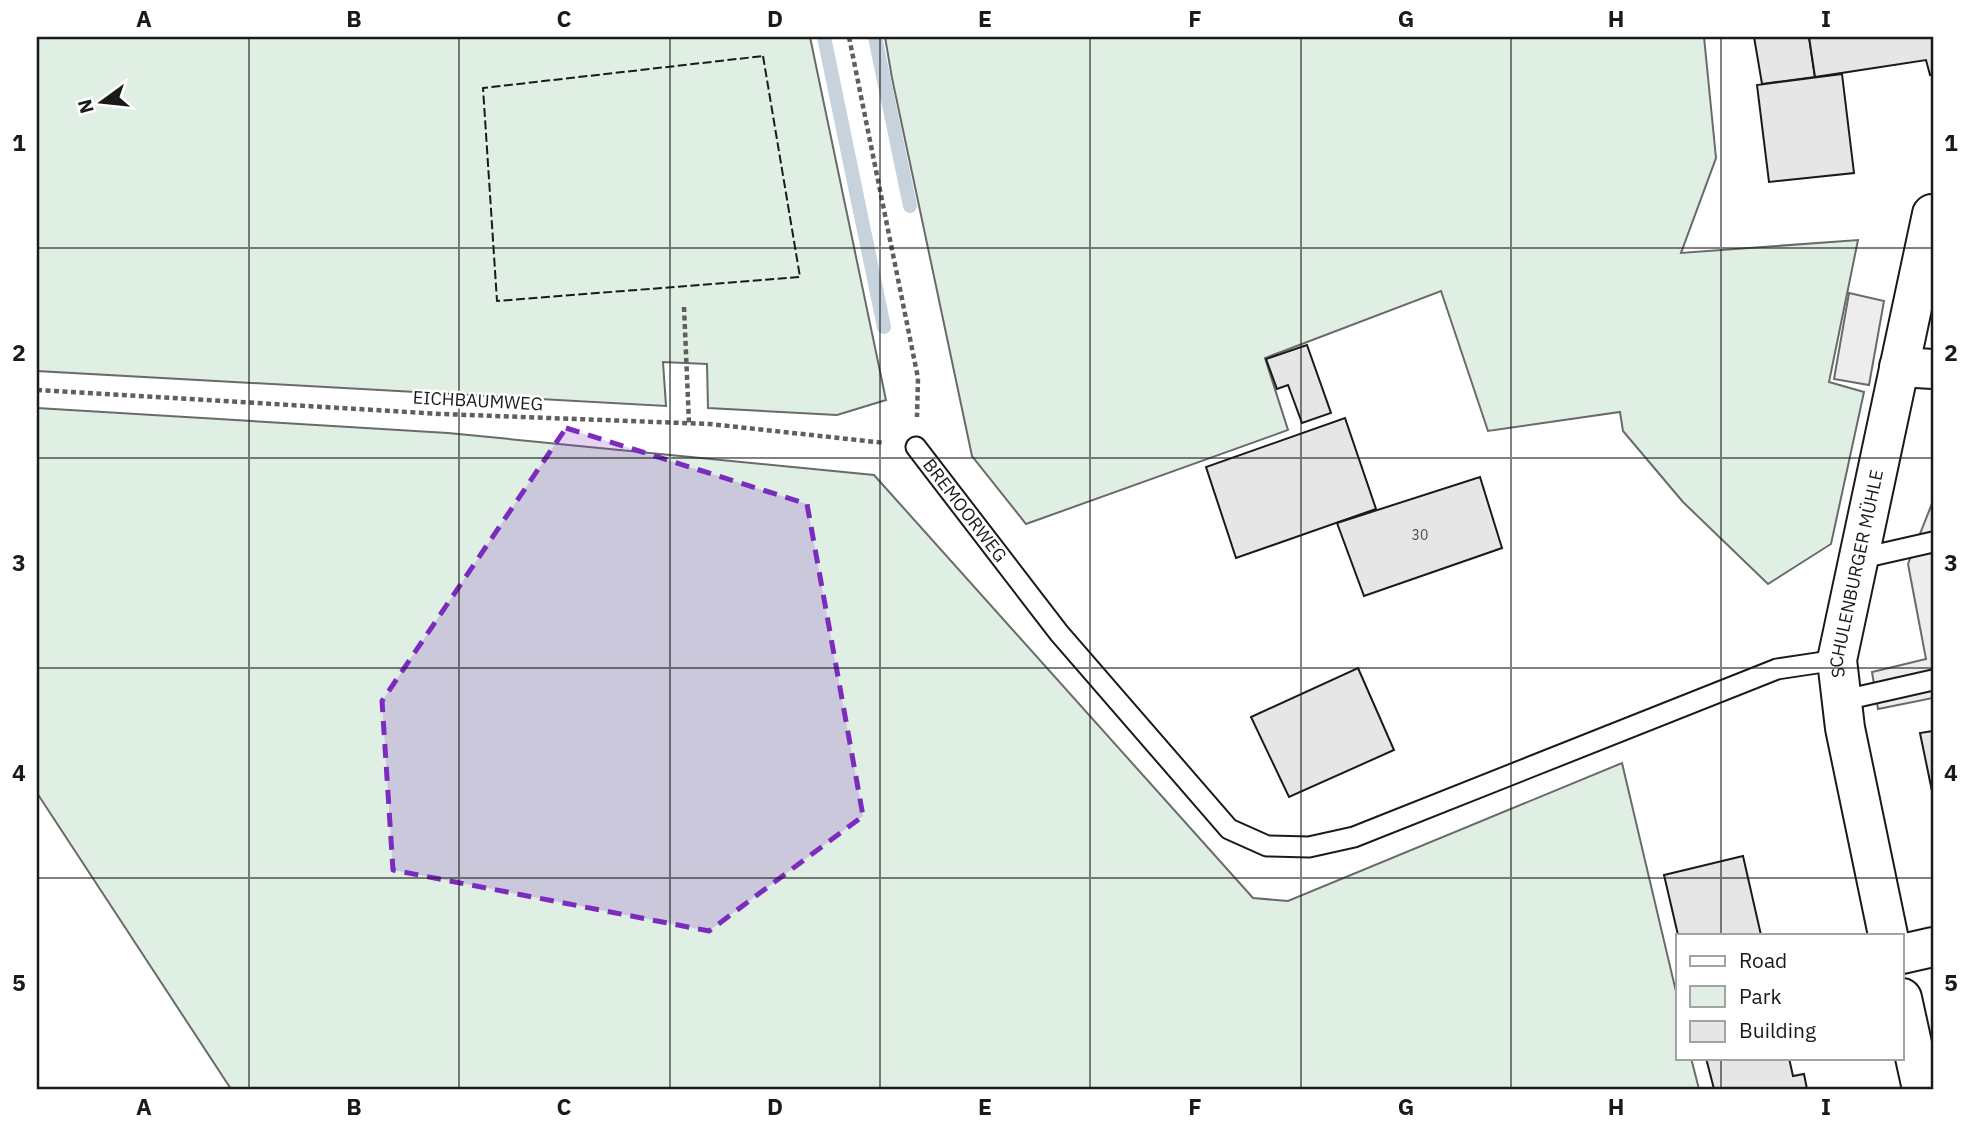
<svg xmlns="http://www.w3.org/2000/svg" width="1970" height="1126" font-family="'IBM Plex Sans',sans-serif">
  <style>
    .green { fill: #e0efe3; stroke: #6a6a6a; stroke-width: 2 }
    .parking { fill: #ededed; stroke: #6a6a6a; stroke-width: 2 }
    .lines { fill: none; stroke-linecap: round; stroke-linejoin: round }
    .stream { stroke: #c6d2dc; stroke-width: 14 }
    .building { fill: #e6e6e6; stroke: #1a1a1a; stroke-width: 2 }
    .lane-casing { stroke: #1a1a1a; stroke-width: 23 }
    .street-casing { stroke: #1a1a1a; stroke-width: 42 }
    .path { stroke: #5f5f5f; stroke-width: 4.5; stroke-dasharray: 5 3.5; stroke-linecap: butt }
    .lane { stroke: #fff; stroke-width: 19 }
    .street { stroke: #fff; stroke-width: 38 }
    .fence { stroke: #1a1a1a; stroke-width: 2; stroke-dasharray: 9 3.5; stroke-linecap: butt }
    .marked { fill: #7b2cbf; fill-opacity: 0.2; stroke: #7b2cbf; stroke-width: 5; stroke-dasharray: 14 9; stroke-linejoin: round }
    .grid { fill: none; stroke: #1a1a1a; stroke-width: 2; stroke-opacity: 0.55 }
    .labels { text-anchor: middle; stroke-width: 5; stroke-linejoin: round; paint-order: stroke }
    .number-label { font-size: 14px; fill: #4d4d4d }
    .street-label { font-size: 18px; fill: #1a1a1a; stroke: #fff }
    .neatline { fill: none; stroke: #1a1a1a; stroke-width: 2.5 }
    .grid-label { font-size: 23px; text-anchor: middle; font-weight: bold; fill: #1a1a1a }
  </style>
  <rect width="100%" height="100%" fill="#fff"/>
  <g class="green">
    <path d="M37 37H810L886 400 837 415 708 408 707 364 663 362 666 406 37 371Z"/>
    <path d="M885 37H1704L1716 158 1681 253 1858 240 1829 382 1864 392 1831 544 1768 584 1683 502 1623 431 1620 412 1488 431 1441 291 1265 358 1288 430 1026 524 972 456 892 78Z"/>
    <path d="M37 408 448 433 874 475 1253 898 1288 901 1622 763 1678 1000V1058H1691L1699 1089H231L37 793Z"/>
  </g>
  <g class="parking">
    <path d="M1849 293 1884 301 1869 385 1834 379Z"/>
    <path d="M1933 501V698L1878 709 1872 672 1926 659 1908 564Z"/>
  </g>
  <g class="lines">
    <g class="stream">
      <path d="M824 37 884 327"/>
      <path d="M875 37 910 206"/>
    </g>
  </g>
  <g class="building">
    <path d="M1754 37H1809L1815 77 1762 84Z"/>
    <path d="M1809 37H1933V73L1930 75 1926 60 1815 77Z"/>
    <path d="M1842 74 1854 173 1769 182 1757 85Z"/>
    <path d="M1307 345 1331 413 1302 423 1288 385 1277 389 1266 359Z"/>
    <path d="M1345 418 1376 509 1236 558 1206 467Z"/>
    <path d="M1480 477 1502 548 1364 596 1337 523Z"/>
    <path d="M1358 668 1394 750 1289 797 1251 717Z"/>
    <path d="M1933 731V796L1920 733Z"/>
    <path d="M1743 856 1761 935H1678L1664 875Z"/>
    <path d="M1706 1058H1789L1793 1076 1804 1074 1807 1089H1714Z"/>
  </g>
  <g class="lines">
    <defs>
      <g id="lane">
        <path id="s1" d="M916 447 1059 633 1229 829 1267 846 1309 847 1354 837 1777 669 1837 660"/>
        <path d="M1858 559 1933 542"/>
        <path d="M1840 701 1933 680"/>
      </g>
      <g id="street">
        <path d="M1899 367 1933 369"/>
        <path id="s2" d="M1888 935 1845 728 1837 660 1932 214"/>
        <path d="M1902 954 1933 947"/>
        <path d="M1902 998 1922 1089"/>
      </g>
    </defs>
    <use href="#lane" class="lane-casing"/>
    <use href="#street" class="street-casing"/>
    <g class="path">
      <path d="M849 37 918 378 917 417"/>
      <path d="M684 307 689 423"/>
      <path d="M37 390 442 414 710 424 885 443"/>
    </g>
    <use href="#lane" class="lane"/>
    <use href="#street" class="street"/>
    <path class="fence" d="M763 56 800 277 497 301 483 88Z"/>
  </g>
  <path class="marked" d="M566 428 807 504 863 816 709 931 393 870 382 701Z"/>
  <path class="grid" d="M249 37V1089M459 37V1089M670 37V1089M880 37V1089M1090 37V1089M1301 37V1089M1511 37V1089M1721 37V935M37 248H1933M37 458H1933M37 668H1933M37 878H1933M1721 1058V1089"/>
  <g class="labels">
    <g class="number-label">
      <text x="1420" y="540">30</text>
    </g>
    <g class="street-label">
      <text transform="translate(478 401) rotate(3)" y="6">EICHBAUMWEG</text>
      <text dy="6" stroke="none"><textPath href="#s1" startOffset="80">BREMOORWEG</textPath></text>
      <text dy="6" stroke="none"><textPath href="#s2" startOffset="368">SCHULENBURGER MÜHLE</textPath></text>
    </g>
  </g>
  <rect width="1970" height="1126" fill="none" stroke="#ffffff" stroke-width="77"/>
  <rect x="1676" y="934" width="228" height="126" fill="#ffffff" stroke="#a3a3a3" stroke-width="2"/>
  <rect x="1690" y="956" width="35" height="10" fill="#ffffff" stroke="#a3a3a3" stroke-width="2"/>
  <text x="1739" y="968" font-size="21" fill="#1a1a1a">Road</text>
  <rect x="1690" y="986" width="35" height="21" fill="#e0efe3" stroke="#a3a3a3" stroke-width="2"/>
  <text x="1739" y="1004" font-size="21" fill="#1a1a1a">Park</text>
  <rect x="1690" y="1021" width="35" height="21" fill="#e6e6e6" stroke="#a3a3a3" stroke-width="2"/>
  <text x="1739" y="1038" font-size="21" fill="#1a1a1a">Building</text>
  <g transform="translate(102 102) rotate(255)" stroke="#ffffff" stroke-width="5" paint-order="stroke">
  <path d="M0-5L12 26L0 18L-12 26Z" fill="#1a1a1a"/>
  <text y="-10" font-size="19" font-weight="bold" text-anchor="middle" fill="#1a1a1a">N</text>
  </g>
  <rect x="38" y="38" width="1894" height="1050" class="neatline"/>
  <g class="grid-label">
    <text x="144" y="27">A</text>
    <text x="354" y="27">B</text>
    <text x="564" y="27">C</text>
    <text x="775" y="27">D</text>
    <text x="985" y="27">E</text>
    <text x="1195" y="27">F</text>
    <text x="1406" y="27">G</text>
    <text x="1616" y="27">H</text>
    <text x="1826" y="27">I</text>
    <text x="19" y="151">1</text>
    <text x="1951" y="151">1</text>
    <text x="19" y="361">2</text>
    <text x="1951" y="361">2</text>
    <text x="19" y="571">3</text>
    <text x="1951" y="571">3</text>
    <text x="19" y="781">4</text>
    <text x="1951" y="781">4</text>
    <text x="19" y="991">5</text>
    <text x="1951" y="991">5</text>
    <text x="144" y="1115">A</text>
    <text x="354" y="1115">B</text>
    <text x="564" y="1115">C</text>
    <text x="775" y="1115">D</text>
    <text x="985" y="1115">E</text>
    <text x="1195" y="1115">F</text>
    <text x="1406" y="1115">G</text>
    <text x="1616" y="1115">H</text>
    <text x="1826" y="1115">I</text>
  </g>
</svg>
